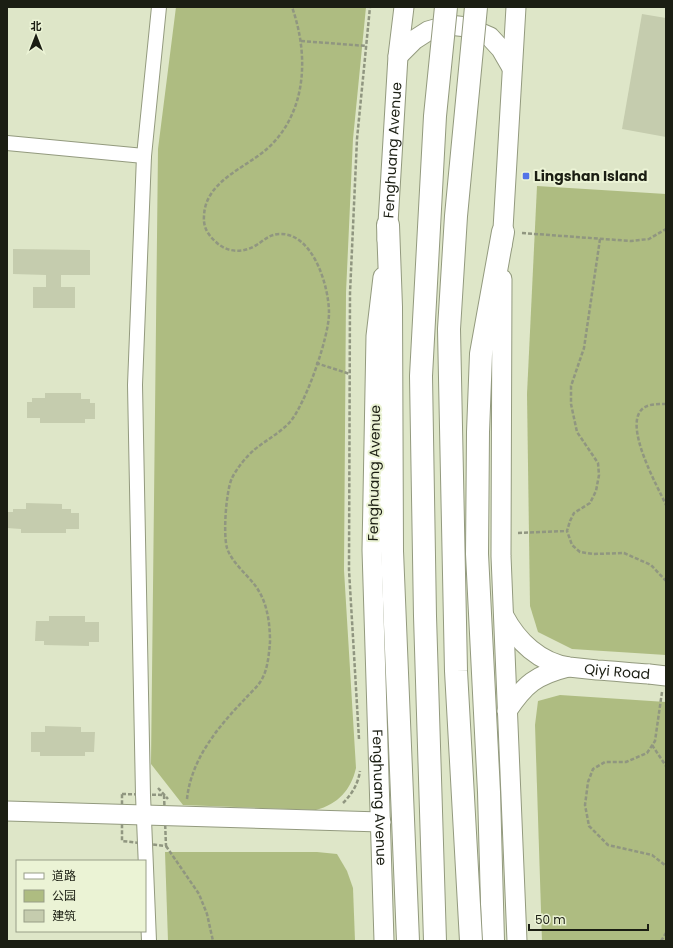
<svg xmlns="http://www.w3.org/2000/svg" width="673" height="948" font-family="Poppins,'Noto Sans SC',sans-serif">
  <style>
    .green { fill: #aebc81 }
    .building { fill: #c5ccae }
    .lines { fill: none; stroke-linecap: round; stroke-linejoin: round }
    .street-casing { stroke: #939a7e; stroke-width: 16 }
    .secondary-casing { stroke: #939a7e; stroke-width: 21 }
    .primary-casing { stroke: #939a7e; stroke-width: 24 }
    .path { stroke: #909680; stroke-width: 2.5; stroke-dasharray: 4 2; stroke-linecap: butt }
    .street { stroke: #fff; stroke-width: 14 }
    .secondary { stroke: #fff; stroke-width: 19 }
    .primary { stroke: #fff; stroke-width: 22 }
    .secondary-bridge-casing { stroke: #939a7e; stroke-width: 21; stroke-linecap: butt }
    .primary-bridge-casing { stroke: #939a7e; stroke-width: 24; stroke-linecap: butt }
    .secondary-bridge { stroke: #fff; stroke-width: 19 }
    .primary-bridge { stroke: #fff; stroke-width: 22 }
    .poi-dot { fill: #5374e8; stroke: #ebf3d5; stroke-width: 1.5 }
    .labels { text-anchor: middle; stroke-width: 4; stroke-linejoin: round; paint-order: stroke }
    .street-label { font-size: 14px; fill: #1b1e13; stroke: #ebf3d5 }
    .poi-label { font-size: 14px; font-weight: bold; fill: #1b1e13; stroke: #ebf3d5; text-anchor: start }
  </style>
  <rect width="100%" height="100%" fill="#dee6c8"/>
  <g class="green">
    <path d="M176 7H366L353 139 346 293 344 570 356 768C351 790 338 804 316 810L183 805 151 764 158 149Z"/>
    <path d="M537 186 666 194V655L572 649 538 632 530 606 527 394Z"/>
    <path d="M560 695 666 702V941H542L535 725 538 701Z"/>
    <path d="M165 852H317L337 854 347 871 353 888 355 941H168Z"/>
  </g>
  <g class="building">
    <path d="M642 14 666 18V137L622 129Z"/>
    <path d="M13 249 90 250V275H61V287H75V308H33V287H46V275L13 274Z"/>
    <path d="M45 393H81V399H90V403H95V419H85V423H40V418H27V402H32V398H45Z"/>
    <path d="M26 503 62 504V509H71V513H79V529H66V533H21V529L7 528V512H13V509H26Z"/>
    <path d="M49 616H85V622H99V642H89V646L44 645V641H35L36 621H49Z"/>
    <path d="M45 726 81 727V732H95L94 752H85V756H40V752H31V732H45Z"/>
  </g>
  <g class="lines">
    <defs>
      <g id="street">
        <path d="M7 143 144 156"/>
        <path d="M149 941 143 795 135 385 144 156 159 7"/>
      </g>
      <g id="secondary">
        <path d="M398 56 414 40 428 31 449 25 467 27 490 37 501 49 512 68"/>
        <path id="s1" d="M387 240 398 56 404 7"/>
        <path d="M502 246 516 7"/>
        <path id="s2" d="M383 277 376 336 372 550 384 941"/>
        <path d="M502 279 501 556 517 941"/>
        <path id="s3" d="M504 616C517 641 540 663 569 667 578 668 588 669 597 670 614 671 632 673 649 674"/>
        <path d="M507 711C525 684 536 675 568 667"/>
        <path d="M7 811 381 822"/>
      </g>
      <g id="primary">
        <path d="M388 225 391 307 392 551 408 941"/>
        <path d="M493 941 489 792 477 554 478 432 481 354 503 232"/>
      </g>
    </defs>
    <use href="#street" class="street-casing"/>
    <use href="#secondary" class="secondary-casing"/>
    <use href="#primary" class="primary-casing"/>
    <g class="path">
      <path d="M301 41 367 46"/>
      <path d="M522 233 631 241 649 239 666 229"/>
      <path d="M600 239 584 348 571 386V404L577 432 598 463 599 475 596 491 590 503 574 513 570 521 567 531 572 545 580 552 593 554 624 553 651 565 666 581"/>
      <path d="M316 363 350 374"/>
      <path d="M666 404C660 404 650 404 645 407 620 421 658 487 666 505"/>
      <path d="M518 533 567 531"/>
      <path d="M662 692 655 741 647 753 626 762H605L593 769 588 782 585 805 589 826 608 845 652 855 666 866"/>
      <path d="M359 739 349 570 350 293 357 139 370 7"/>
      <path d="M652 745 666 766"/>
      <path d="M158 788 168 799"/>
      <path d="M122 794 164 795 166 846 122 841Z"/>
      <path d="M187 799C191 760 217 728 244 700 250 693 259 686 263 677 268 667 269 653 270 642 270 622 267 600 254 584 246 574 231 561 227 548 223 534 226 491 232 478 237 468 246 457 254 450 266 440 280 433 290 422 306 403 329 337 329 313 329 286 313 233 280 234 268 234 263 242 253 247 241 253 226 252 216 242 208 235 203 227 204 216 205 181 246 168 268 148 307 112 309 55 292 7"/>
      <path d="M343 803C352 794 358 784 360 771"/>
      <path d="M166 846 199 894 207 914 213 941"/>
      <path d="M661 941 666 933"/>
    </g>
    <use href="#street" class="street"/>
    <use href="#secondary" class="secondary"/>
    <use href="#primary" class="primary"/>
    <defs>
      <path id="secondary-bridge" d="M649 674 666 676"/>
      <g id="primary-bridge">
        <path d="M435 941 425 616 421 376 435 116 446 7"/>
        <path d="M471 941 456 671 449 329 456 216 476 7"/>
      </g>
    </defs>
    <use href="#secondary-bridge" class="secondary-bridge-casing"/>
    <use href="#primary-bridge" class="primary-bridge-casing"/>
    <use href="#secondary-bridge" class="secondary-bridge"/>
    <use href="#primary-bridge" class="primary-bridge"/>
  </g>
  <rect class="poi-dot" x="522" y="172" width="8" height="8" rx="2"/>
  <g class="labels">
    <g class="street-label">
      <text dy="5" stroke="none"><textPath href="#s1" startOffset="90">Fenghuang Avenue</textPath></text>
      <text transform="translate(374 473) rotate(-89)" y="5">Fenghuang Avenue</text>
      <text dy="5" stroke="none"><textPath href="#s3" startOffset="134">Qiyi Road</textPath></text>
      <text dy="5" stroke="none"><textPath href="#s2" startOffset="521">Fenghuang Avenue</textPath></text>
    </g>
    <g class="poi-label">
      <text x="534" y="181">Lingshan Island</text>
    </g>
  </g>
  <rect width="673" height="948" fill="none" stroke="#1b1e13" stroke-width="16"/>
  <rect x="16" y="860" width="130" height="72" fill="#ebf3d5" stroke="#989e87"/>
  <rect x="24" y="873" width="20" height="6" fill="#ffffff" stroke="#989e87"/>
  <text x="52" y="880" font-size="12" fill="#1b1e13">道路</text>
  <rect x="24" y="890" width="20" height="12" fill="#aebc81" stroke="#989e87"/>
  <text x="52" y="900" font-size="12" fill="#1b1e13">公园</text>
  <rect x="24" y="910" width="20" height="12" fill="#c5ccae" stroke="#989e87"/>
  <text x="52" y="920" font-size="12" fill="#1b1e13">建筑</text>
  <g transform="translate(36 36)" stroke="#ebf3d5" stroke-width="3" paint-order="stroke">
  <path d="M0-3L7 15L0 10L-7 15Z" fill="#1b1e13"/>
  <text y="-6" font-size="11" font-weight="bold" text-anchor="middle" fill="#1b1e13">北</text>
  </g>
  <path d="M529 924v6h119v-6" fill="none" stroke="#1b1e13" stroke-width="2"/>
  <text x="535" y="924" font-size="12" fill="#1b1e13" stroke="#ebf3d5" stroke-width="3" paint-order="stroke">50 m</text>
</svg>
